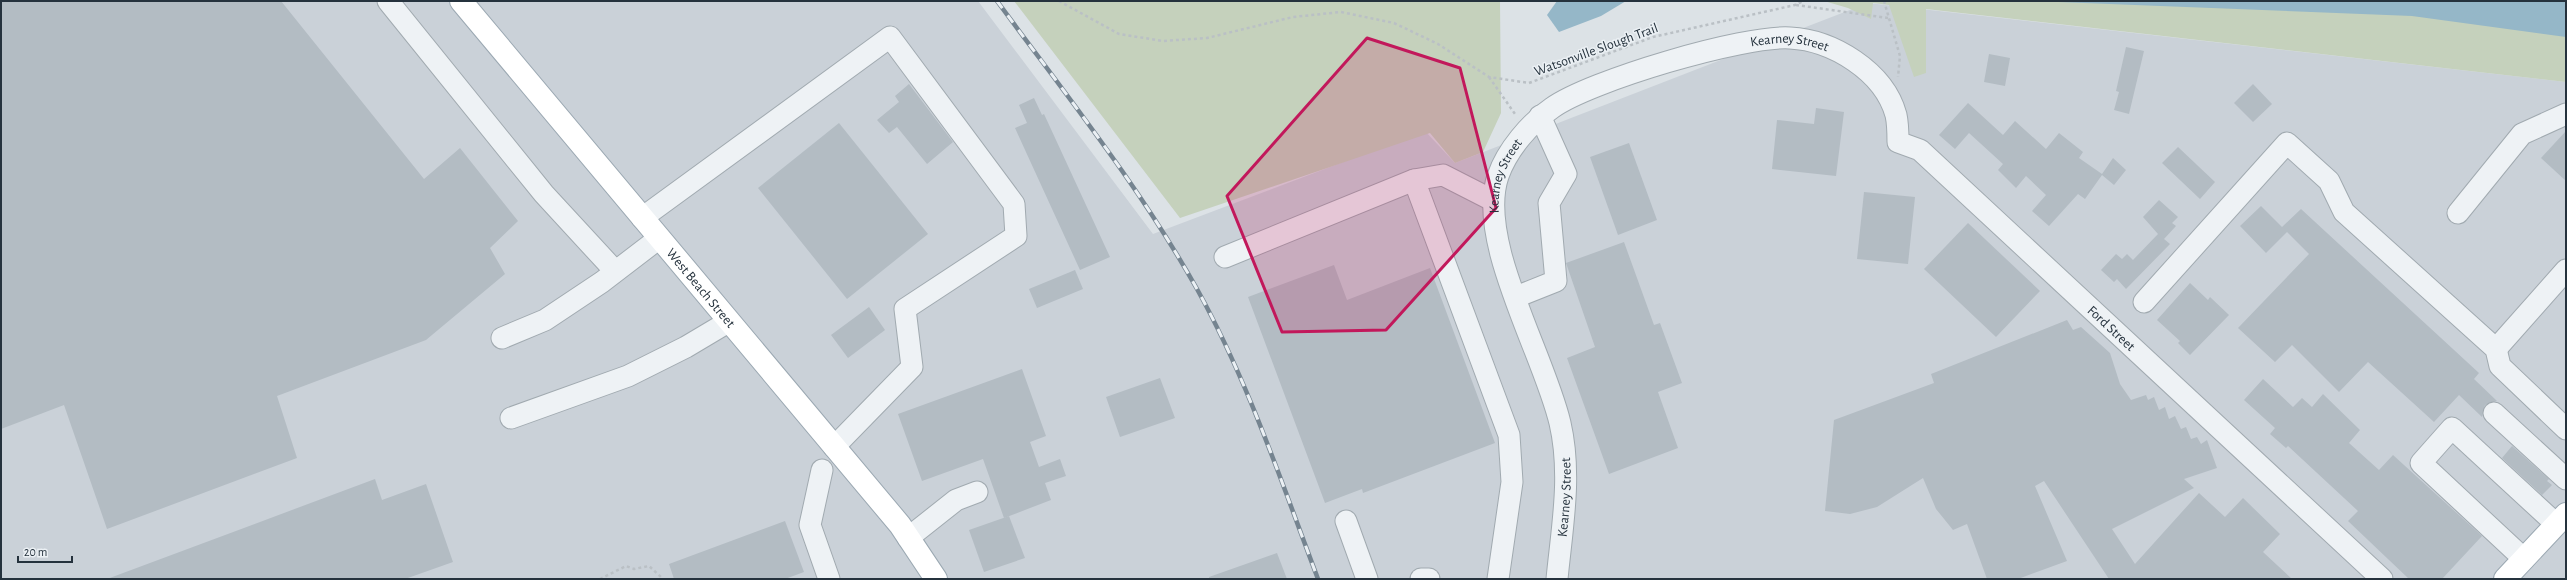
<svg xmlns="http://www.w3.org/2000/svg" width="2567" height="580" font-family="'Alegreya Sans',sans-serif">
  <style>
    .built { fill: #cad1d8 }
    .green { fill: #c5d1bc }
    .water { fill: #95b7c8 }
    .building { fill: #b3bcc3 }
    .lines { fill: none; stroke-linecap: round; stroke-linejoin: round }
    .minor-casing { stroke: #a1aab0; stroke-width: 23 }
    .major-casing { stroke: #9ba8b2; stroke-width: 24 }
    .path { stroke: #bac0c5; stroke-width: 2.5; stroke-dasharray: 3 3; stroke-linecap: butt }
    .minor { stroke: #eef2f5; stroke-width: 21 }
    .major { stroke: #fff; stroke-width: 22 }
    .rail-casing { stroke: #758490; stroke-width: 4.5 }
    .rail { stroke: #ebf0f4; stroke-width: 3; stroke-dasharray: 9; stroke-linecap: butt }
    .marked { fill: #c2185b; fill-opacity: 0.2; stroke: #c2185b; stroke-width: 3; stroke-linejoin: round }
    .labels { text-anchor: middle; stroke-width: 3; stroke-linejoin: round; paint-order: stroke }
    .street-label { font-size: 14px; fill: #25323d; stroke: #ebf0f4 }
  </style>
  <rect width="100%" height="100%" fill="#dce2e6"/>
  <path class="built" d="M1 1H978L1153 234 1425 131 1455 163 1868 3 2566 82V579H1Z"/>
  <g class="green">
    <path d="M1014 1H1500L1501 113 1483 152 1455 163 1430 133 1180 218Z"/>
    <path d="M1824 1H2566V82L1926 9V73L1914 77 1889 5 1873 3 1871 19 1848 8Z"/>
  </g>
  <g class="water">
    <path d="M1557 1H1626L1601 16 1559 32 1547 15Z"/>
    <path d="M2033 1H2566V37L2412 16Z"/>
  </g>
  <g class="building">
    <path d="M1 1H281L424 179 460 148 518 221 490 248 505 274 426 340 277 396 297 458 107 529 64 405 1 429Z"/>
    <path d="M2126 47 2144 51 2129 114 2114 110 2119 92 2116 91Z"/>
    <path d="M1989 54 2010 58 2005 86 1984 82Z"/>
    <path d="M909 84 953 142 927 164 897 127 889 133 877 120 899 102 895 96Z"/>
    <path d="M2253 84 2272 104 2253 122 2234 103Z"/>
    <path d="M1034 98 1042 115 1044 114 1110 257 1080 270 1015 128 1027 123 1019 105Z"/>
    <path d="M1968 103 2003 135 2015 121 2046 149 2059 133 2083 152 2079 158 2102 174 2113 158 2126 170 2114 185 2102 175 2085 199 2078 194 2049 226 2032 211 2046 195 2026 176 2016 188 1998 170 2003 164 1969 133 1955 149 1939 135Z"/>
    <path d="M1816 108 1844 112 1836 176 1772 169 1777 120 1814 124Z"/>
    <path d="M839 123 928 234 847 299 758 188Z"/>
    <path d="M2566 131V181L2541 158Z"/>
    <path d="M1629 143 1657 220 1618 235 1590 157Z"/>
    <path d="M2178 147 2215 182 2200 199 2162 163Z"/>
    <path d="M1864 192 1915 197 1908 264 1857 259Z"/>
    <path d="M2159 200 2178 217 2172 223 2176 226 2164 239 2170 244 2126 289 2117 279 2114 282 2101 270 2116 254 2122 259 2127 254 2133 260 2158 234 2143 217Z"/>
    <path d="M2261 206 2282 227 2301 209 2479 373 2474 379 2497 401 2485 405 2482 417 2459 395 2434 422 2368 362 2339 392 2292 345 2275 362 2238 328 2309 254 2287 232 2266 253 2240 226Z"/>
    <path d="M1968 223 2040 291 1996 337 1924 269Z"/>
    <path d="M1624 242 1654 325 1660 323 1682 383 1658 392 1678 448 1609 474 1567 358 1595 347 1566 263Z"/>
    <path d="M1334 265 1347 300 1430 268 1495 443 1363 493 1362 489 1325 503 1248 297Z"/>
    <path d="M1075 270 1083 289 1037 308 1029 289Z"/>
    <path d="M2190 283 2208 300 2210 297 2229 315 2190 355 2178 343 2180 341 2157 320Z"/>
    <path d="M869 307 885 330 848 358 831 335Z"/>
    <path d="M2067 320 2073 330 2081 327 2110 353 2120 384 2131 400 2146 395 2148 400 2154 397 2159 410 2165 407 2169 419 2175 416 2181 429 2186 427 2191 439 2197 437 2201 444 2207 440 2217 468 2184 479 2194 488 2112 529 2135 564 2199 493 2225 517 2243 498 2280 534 2263 552 2292 579H2109L2044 481 2035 486 2067 561 2018 579H1987L1967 524 1953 530 1936 509 1923 478 1877 507 1850 514 1825 511 1834 420 1934 383 1931 374Z"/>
    <path d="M1022 369 1046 436 1030 442 1039 467 1060 459 1066 476 1045 483 1051 500 1004 518 983 459 922 481 898 414Z"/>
    <path d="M1160 378 1175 418 1120 437 1106 397Z"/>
    <path d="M2263 379 2293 407 2302 398 2312 407 2323 394 2360 430 2349 443 2379 470 2393 455 2482 536 2442 579H2409L2348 521 2358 511 2288 446 2286 448 2270 434 2275 428 2244 400Z"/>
    <path d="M2512 446 2549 479 2547 481 2552 485 2542 495 2502 458Z"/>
    <path d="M375 479 382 500 426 484 453 562 405 579H107Z"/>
    <path d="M1009 516 1025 558 984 572 969 530Z"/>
    <path d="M785 521 804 572 785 579H674L669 564Z"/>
    <path d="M1277 553 1287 579H1209V577Z"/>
  </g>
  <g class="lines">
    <defs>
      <g id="minor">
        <path d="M388 1 544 194 615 271"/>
        <path d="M1492 200 1443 175 1414 180 1509 435 1512 482 1498 579"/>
        <path d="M2458 213 2522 134 2566 114"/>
        <path d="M642 218 890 37 1014 204 1016 236 905 309 912 367 834 447"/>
        <path d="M1225 257 1414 180"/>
        <path d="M1516 297 1556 281 1549 203 1566 174 1540 116"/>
        <path d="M2144 302 2287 143 2329 181 2344 212 2496 349 2500 366 2566 429"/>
        <path d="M502 338 545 320 602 282 658 239"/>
        <path d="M2496 349 2566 270"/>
        <path d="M2494 413 2566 479"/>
        <path d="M511 418 628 376 686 347 728 322"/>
        <path d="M822 470 810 525 829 579"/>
        <path d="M1346 521 1367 579"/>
        <path d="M908 538 956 500 977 492"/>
        <path d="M2524 559 2421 463 2452 428 2556 524"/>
        <path d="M1421 579H1429"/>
        <path id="s1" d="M1557 579C1562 527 1572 475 1560 423 1544 354 1476 241 1498 176 1507 150 1530 123 1552 108 1589 81 1744 35 1790 38 1832 40 1884 71 1896 115 1898 124 1898 133 1898 142L1920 150 2382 579"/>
      </g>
      <g id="major">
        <path id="s2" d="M461 1 900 525 936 579"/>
        <path d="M2505 579 2566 514"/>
      </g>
    </defs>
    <use href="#minor" class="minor-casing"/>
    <use href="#major" class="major-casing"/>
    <g class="path">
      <path d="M1059 1 1119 34 1163 41 1207 38 1293 17 1341 12 1394 23 1438 44 1489 77 1529 83 1653 37 1795 5 1803 1"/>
      <path d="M1884 1 1900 56 1898 77"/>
      <path d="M1796 5 1888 18"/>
      <path d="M1489 77 1515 114"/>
      <path d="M600 579 626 566 634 569 649 566 661 577"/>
    </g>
    <use href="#minor" class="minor"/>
    <use href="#major" class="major"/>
    <defs>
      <path id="rail" d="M997 1C1066 95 1140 187 1197 289 1248 381 1281 481 1318 579"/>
    </defs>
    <use href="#rail" class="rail-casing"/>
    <use href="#rail" class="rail"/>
  </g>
  <path class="marked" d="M1367 38 1460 68 1496 208 1386 330 1282 332 1227 196Z"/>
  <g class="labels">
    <g class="street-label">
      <text dy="5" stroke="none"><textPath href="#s1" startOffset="753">Kearney Street</textPath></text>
      <text transform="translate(1596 49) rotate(-20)" y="5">Watsonville Slough Trail</text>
      <text dy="5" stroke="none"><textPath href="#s1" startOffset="417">Kearney Street</textPath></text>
      <text dy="5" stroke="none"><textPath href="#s2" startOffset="374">West Beach Street</textPath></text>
      <text dy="5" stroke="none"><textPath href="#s1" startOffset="1204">Ford Street</textPath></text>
      <text dy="5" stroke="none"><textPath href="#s1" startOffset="82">Kearney Street</textPath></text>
    </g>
  </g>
  <rect width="2567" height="580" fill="none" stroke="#25323d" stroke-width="4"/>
  <path d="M18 556v6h54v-6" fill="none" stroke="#25323d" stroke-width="2"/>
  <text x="24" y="556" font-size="12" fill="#25323d" stroke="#ebf0f4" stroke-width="3" paint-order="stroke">20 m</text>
</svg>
